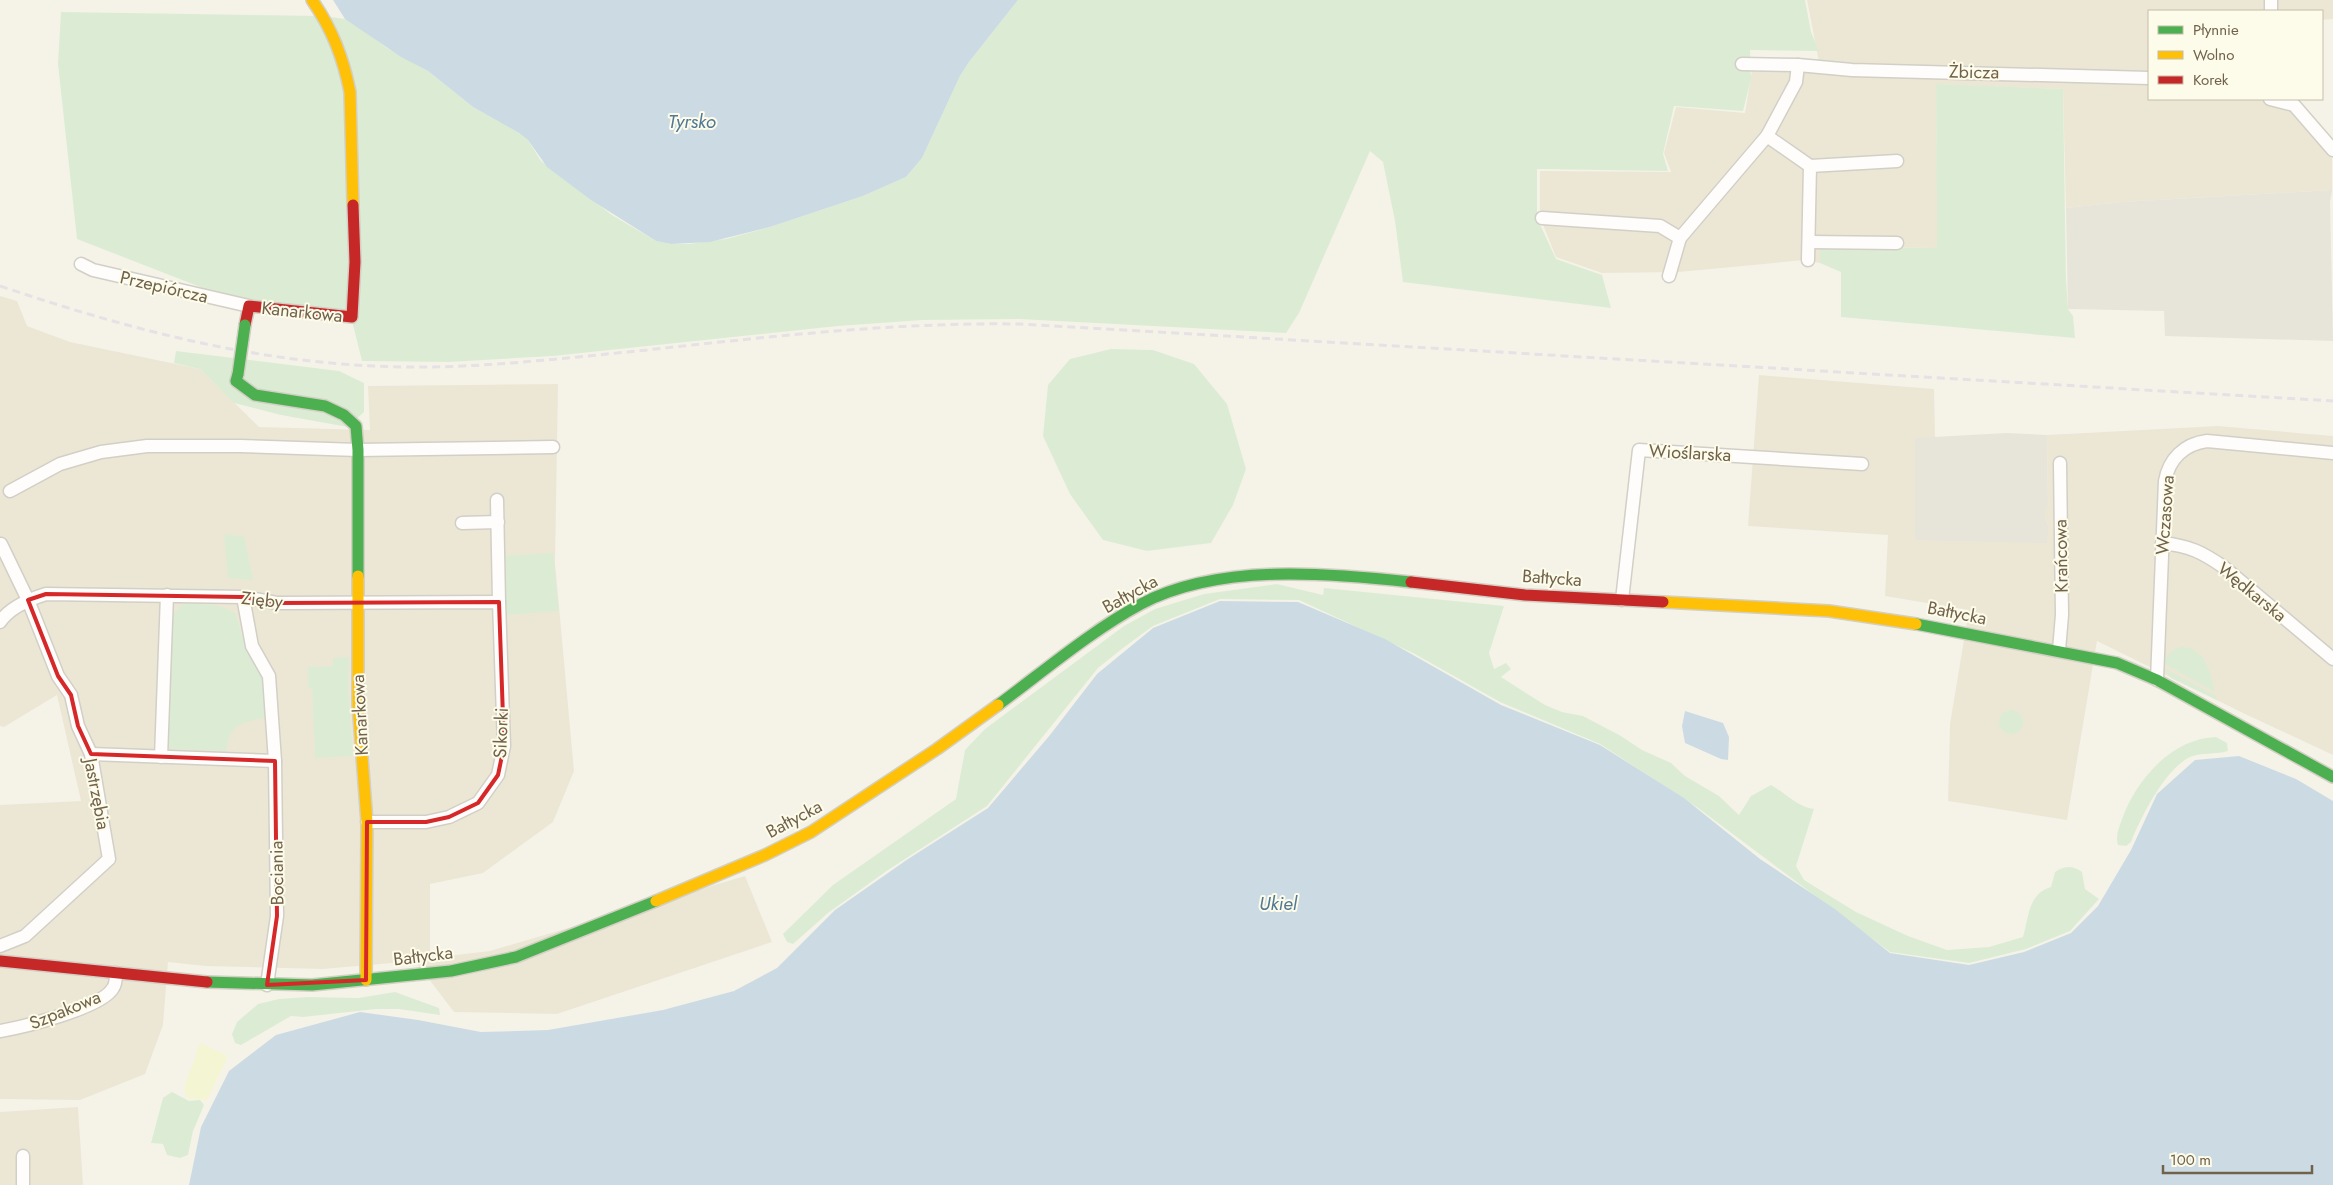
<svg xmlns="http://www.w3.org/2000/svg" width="2333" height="1185" font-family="Jost,sans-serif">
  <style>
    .residential { fill: #ece7d5 }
    .industrial { fill: #e7e4d9 }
    .green { fill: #dcecd4 }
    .sand { fill: #f4f5d2 }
    .water { fill: #ccdbe3 }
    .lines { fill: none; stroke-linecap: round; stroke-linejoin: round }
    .street-casing { stroke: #d2cfc6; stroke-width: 15 }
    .fast-casing { stroke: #d3cfc5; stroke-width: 14 }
    .slow-casing { stroke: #d3cfc5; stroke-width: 14 }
    .jam-casing { stroke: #d3cfc5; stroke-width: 14 }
    .street { stroke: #fefdfc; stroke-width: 12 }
    .fast { stroke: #4caf50; stroke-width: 11 }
    .slow { stroke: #ffc107; stroke-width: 11 }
    .jam { stroke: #c62828; stroke-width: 11 }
    .rail { stroke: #e5e1e4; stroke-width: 3; stroke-dasharray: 8 5; stroke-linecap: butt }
    .fast-bridge-casing { stroke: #d3cfc5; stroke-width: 14; stroke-linecap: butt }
    .fast-bridge { stroke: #4caf50; stroke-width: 11 }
    .marked { fill: none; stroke: #d62828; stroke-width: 4; stroke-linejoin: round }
    .labels { text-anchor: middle; stroke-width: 4; stroke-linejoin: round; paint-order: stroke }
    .street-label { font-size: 18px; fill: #70624b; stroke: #fdfbe9 }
    .water-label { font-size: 19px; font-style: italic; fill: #517895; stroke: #fdfbe9 }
  </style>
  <rect width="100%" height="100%" fill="#f5f3e8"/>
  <g class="residential">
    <path d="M1807 0H2333V19L2322 20V11H2149V99H2293L2332 144V190L2122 202 2066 208 2063 89 1936 85 1938 248 1820 247V263L1805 260 1679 272 1602 273 1556 257 1540 217V171L1671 172 1664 153 1676 107 1745 113 1753 64 1820 67Z"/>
    <path d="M0 296 17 301 27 326 70 342 200 369 259 427 370 430 368 386 558 384 555 563 574 771 553 822 483 873 430 884V958L490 951 745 876 772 942 557 1014 454 1012 415 961 323 969 205 966 168 962 163 1025 145 1074 80 1100 0 1099V805L81 801 57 695 4 727 0 726Z"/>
    <path d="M1759 375 1934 389 1935 437 1915 439 1916 540 2048 525 2045 519V511L2048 505 2047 435 2218 426 2333 436V755L2245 714 2097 641 2067 820 1948 801 1950 724 1969 610 1885 596 1888 535 1748 526Z"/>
    <path d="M78 1107 83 1185H0V1112Z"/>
  </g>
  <g class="industrial">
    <path d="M2332 190 2330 202 2333 341 2165 336 2164 311 2068 309 2066 208 2122 202Z"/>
    <path d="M2007 433 2047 435 2048 506 2045 511V519L2048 525 2047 543 1915 540V438Z"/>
  </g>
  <g class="green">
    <path d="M1018 0H1805L1811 32 1819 51 1750 50 1751 79 1743 111 1674 106 1663 154 1668 171 1537 169V218L1556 259 1602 275 1611 308 1403 282 1395 221 1383 162 1370 151 1299 313 1286 333 1019 319 923 320 838 326 553 356 449 362 362 361 351 317 249 306 77 239 58 64 61 12 324 16 345 19 353 23 387 48 428 71 473 107 519 133 528 140 541 161 612 215 656 241 671 244H689L726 239 770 227 863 196 906 177 922 158 960 76 969 62Z"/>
    <path d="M1936 84 2063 89 2066 279 2068 309 2073 316 2075 338 1841 317V272L1820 263V247L1937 248Z"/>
    <path d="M1111 349 1153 350 1194 364 1227 404 1246 469 1233 505 1211 543 1147 551 1103 540 1070 494 1043 436 1048 385 1070 359Z"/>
    <path d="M176 351 339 371 364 383V412L348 427 281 415 234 403 200 369 174 363Z"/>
    <path d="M224 535 244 536 253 580 228 578Z"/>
    <path d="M553 553 559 611 504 615V556Z"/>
    <path d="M1277 584 1323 595 1324 588 1504 606 1489 653 1494 669 1506 663 1511 669 1501 677 1545 705 1562 712 1583 716 1621 736 1642 750 1671 763 1685 776 1719 796 1739 815 1751 796 1771 785C1786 793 1797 807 1814 809L1796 866 1804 880 1856 912 1908 936 1947 950 1989 947 2023 937C2029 916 2028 894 2051 887L2055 872C2065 866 2072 865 2082 872L2085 889 2099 899 2070 931 2026 949 1969 963 1890 952 1698 808 1600 744 1500 702 1413 653 1299 600 1220 599 1153 626 1123 648 1098 668 987 806 888 870 828 913 793 944 787 942 783 934 833 885 956 799 965 750 985 729 1124 626 1155 609 1204 594Z"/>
    <path d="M182 604C203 604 219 602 236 614L242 636 266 686V717C239 725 232 721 226 751L168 749 171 674 168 656 170 618Z"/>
    <path d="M2184 647C2207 650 2210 673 2215 692L2163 663C2167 653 2174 647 2184 647Z"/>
    <path d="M349 657 348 687 353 756 315 758 312 689 308 686V667L333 666V658Z"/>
    <path d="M2164 668 2216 696 2217 700 2171 678Z"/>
    <circle cx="2011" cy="722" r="12"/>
    <path d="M2216 737 2227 743 2228 751C2216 755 2201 752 2190 757 2165 769 2141 817 2131 842L2126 846 2118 845C2115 836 2119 828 2122 819 2136 780 2172 738 2216 737Z"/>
    <path d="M395 992 439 1008 440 1015 399 1009H376L303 1017 291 1016 241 1045 235 1043 232 1034 237 1022 258 1004 279 999 308 997 358 998Z"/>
    <path d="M172 1092 189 1101 200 1100 204 1105 193 1131 188 1155 180 1158 167 1155 163 1144 151 1143 163 1098Z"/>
  </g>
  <path class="sand" d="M200 1043 228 1056 207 1100 187 1098 184 1088Z"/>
  <g class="water">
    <path d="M333 0H1018L969 62 960 76 922 158 906 177 863 196 770 227 710 242 671 244 656 241 591 200 547 167 528 140 519 133 473 107 428 71 401 57 345 19Z"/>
    <path d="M1220 601 1298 602 1385 639 1501 705 1600 745 1684 798 1760 859 1835 909 1890 953 1969 965 2024 952 2071 933 2098 906 2131 850 2157 794 2195 760 2239 756 2296 779 2333 801V1185H189L201 1127 229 1071 276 1035 360 1012 418 1020 481 1032 548 1030 663 1010 734 991 777 968 835 910 908 859 988 808 1050 735 1097 674 1153 628Z"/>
    <path d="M1685 711 1723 723 1729 737 1728 760 1721 759 1685 743 1682 726Z"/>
  </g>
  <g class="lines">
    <defs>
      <g id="street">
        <path d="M2271 11V0"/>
        <path d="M1742 64 1798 65 1852 70 2149 78"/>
        <path d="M2270 99 2294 105 2333 150"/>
        <path d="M1767 136 1810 166 1808 260"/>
        <path d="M1810 166 1897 161"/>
        <path d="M1542 218 1660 226 1680 238"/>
        <path d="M1810 242 1897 243"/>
        <path d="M81 264 93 270 249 306"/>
        <path d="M1669 276 1680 238 1767 136 1796 82 1798 65"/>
        <path d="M10 491 60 464 101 452 147 446H240L358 450 553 447"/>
        <path d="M497 500 499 602"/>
        <path d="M462 523 498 522"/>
        <path d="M2162 543C2190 546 2202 552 2225 568L2333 659"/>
        <path d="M243 597 252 646 269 676 275 761 277 916 267 985"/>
        <path d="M1622 600 1639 450 1862 464"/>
        <path d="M0 622C10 607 30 599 46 594L243 597 277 603 499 602 504 746 498 775 478 803 449 817 426 822H367"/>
        <path d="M2059 650 2062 615 2060 463"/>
        <path d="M2157 680 2165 481C2169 459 2184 444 2207 441L2333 453"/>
        <path d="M91 754 275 761"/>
        <path d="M161 757 167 595"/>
        <path d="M0 946 25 936 109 859 91 754 78 726 71 695 58 676 28 600 1 544"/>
        <path d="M0 1031C23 1027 102 1008 113 988 116 984 116 978 116 973"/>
        <path d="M23 1156V1185"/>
      </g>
      <g id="fast">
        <path d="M238 374 236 381 255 395 325 406 344 415 356 426 358 450V576"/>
        <path d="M1916 624 2117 663 2157 680 2333 777"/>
        <path d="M998 705C1044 671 1091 631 1141 604 1218 563 1328 573 1411 582"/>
        <path d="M207 982 312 985 451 971 516 957 656 901"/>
      </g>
      <g id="slow">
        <path d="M312 0C332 29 343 57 350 92L353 205"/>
        <path d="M358 576V704L367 822 366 980"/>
        <path d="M1663 602 1829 611 1916 624"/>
        <path d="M656 901 765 855 811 832 937 749 998 705"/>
      </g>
      <g id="jam">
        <path d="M245 325 249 306 352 317 355 262 353 205"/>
        <path d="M1411 582 1525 595 1663 602"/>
        <path d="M0 961 207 982"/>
      </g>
    </defs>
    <use href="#street" class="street-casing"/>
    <use href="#fast" class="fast-casing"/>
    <use href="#slow" class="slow-casing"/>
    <use href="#jam" class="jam-casing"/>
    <use href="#street" class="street"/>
    <use href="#fast" class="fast"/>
    <use href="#slow" class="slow"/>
    <use href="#jam" class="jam"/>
    <path class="rail" d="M0 286C134 331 263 365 405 367 480 368 554 359 628 352 758 338 889 322 1021 324L2333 401"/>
    <defs>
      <path id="fast-bridge" d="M238 374 245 325"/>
    </defs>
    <use href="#fast-bridge" class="fast-bridge-casing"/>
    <use href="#fast-bridge" class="fast-bridge"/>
  </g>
  <path class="marked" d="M46 594 243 597 277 603 499 602 504 746 498 775 478 803 449 817 426 822H367L366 980 267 985 277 916 275 761 91 754 78 726 71 695 58 676 28 600Z"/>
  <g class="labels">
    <g class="street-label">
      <text transform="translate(1974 72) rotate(1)" y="6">Żbicza</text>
      <text transform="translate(164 287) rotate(13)" y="6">Przepiórcza</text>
      <text transform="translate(302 312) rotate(6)" y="6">Kanarkowa</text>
      <text transform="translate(1690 453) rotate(3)" y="6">Wioślarska</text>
      <text transform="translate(2165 515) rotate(-86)" y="6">Wczasowa</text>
      <text transform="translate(2061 556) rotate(-91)" y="6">Krańcowa</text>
      <text transform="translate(1552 578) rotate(4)" y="6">Bałtycka</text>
      <text transform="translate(2252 592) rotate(39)" y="6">Wędkarska</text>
      <text transform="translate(1130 594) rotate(-29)" y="6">Bałtycka</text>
      <text transform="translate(262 600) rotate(6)" y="6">Zięby</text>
      <text transform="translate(1957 613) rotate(11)" y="6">Bałtycka</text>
      <text transform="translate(360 715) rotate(-93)" y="6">Kanarkowa</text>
      <text transform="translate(501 733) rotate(-88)" y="6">Sikorki</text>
      <text transform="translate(97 794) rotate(79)" y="6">Jastrzębia</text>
      <text transform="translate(794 819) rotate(-28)" y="6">Bałtycka</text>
      <text transform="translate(277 873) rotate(-91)" y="6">Bociania</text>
      <text transform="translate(423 956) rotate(-7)" y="6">Bałtycka</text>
      <text transform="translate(65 1010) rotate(-22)" y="6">Szpakowa</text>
    </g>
    <g class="water-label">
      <text x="692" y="128">Tyrsko</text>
      <text x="1278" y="910">Ukiel</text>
    </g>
  </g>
  <rect x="2148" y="10" width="175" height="90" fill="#fdfbe9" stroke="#c5beaa"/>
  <rect x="2158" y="26" width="25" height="8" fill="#4caf50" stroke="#c5beaa"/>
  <text x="2193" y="35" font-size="15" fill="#70624b">Płynnie</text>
  <rect x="2158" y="51" width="25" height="8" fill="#ffc107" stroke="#c5beaa"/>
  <text x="2193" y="60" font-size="15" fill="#70624b">Wolno</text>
  <rect x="2158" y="76" width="25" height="8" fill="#c62828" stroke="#c5beaa"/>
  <text x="2193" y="85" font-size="15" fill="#70624b">Korek</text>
  <path d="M2163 1165v8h149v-8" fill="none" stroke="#70624b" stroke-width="2.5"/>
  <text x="2170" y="1165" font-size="15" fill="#70624b" stroke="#fdfbe9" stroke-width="4" paint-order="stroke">100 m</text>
</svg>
